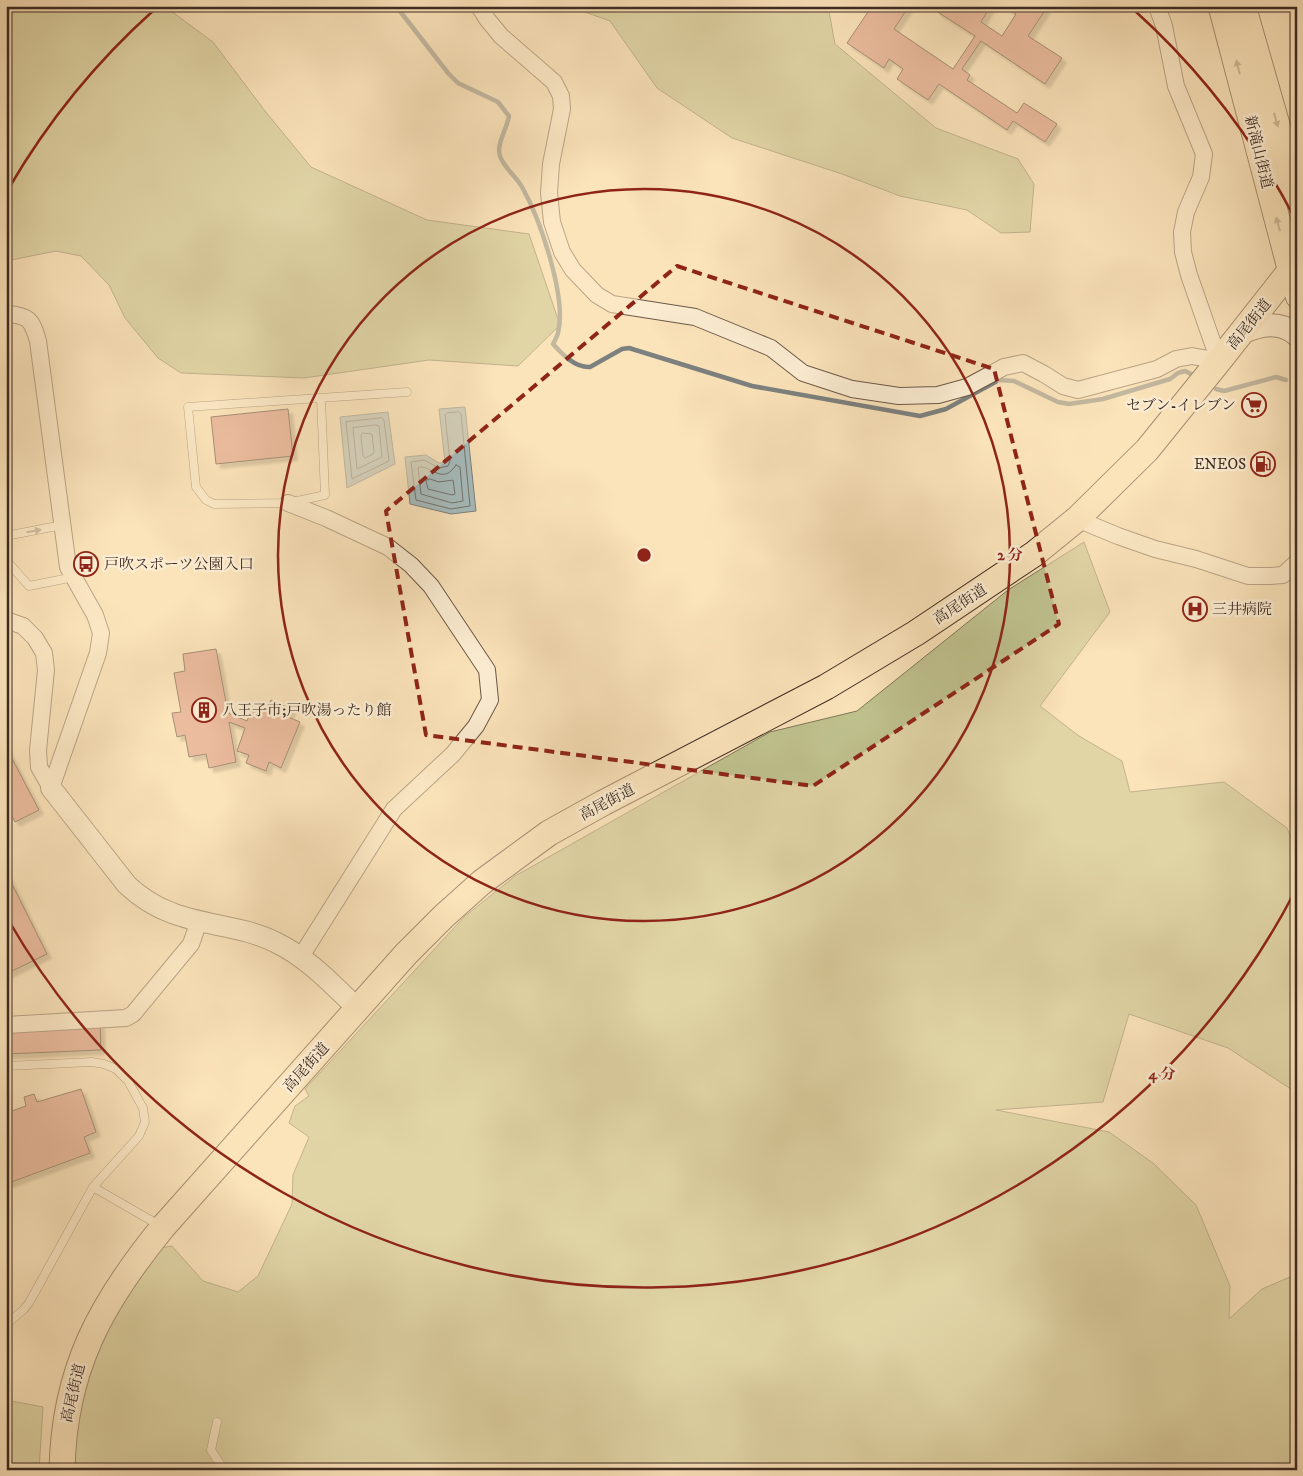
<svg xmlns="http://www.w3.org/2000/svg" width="1303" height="1476" font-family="'IM FELL DW Pica','Noto Serif JP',serif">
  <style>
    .green { fill: #c0c38f; stroke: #7f7759 }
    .water { fill: #a6bbbc; stroke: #7c817f }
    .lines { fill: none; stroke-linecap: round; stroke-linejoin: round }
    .shore { stroke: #727370; stroke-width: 1 }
    .stream { stroke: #7c817f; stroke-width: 4.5 }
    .building { fill: #d78d7c; stroke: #3e2b23; filter: url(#shadow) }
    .service-casing { stroke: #6d5949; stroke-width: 9 }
    .minor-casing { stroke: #6d5949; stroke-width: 18 }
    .tertiary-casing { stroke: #6d5949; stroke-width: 22 }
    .secondary-casing { stroke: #3e2b23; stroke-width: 24 }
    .primary-casing { stroke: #3e2b23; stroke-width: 27 }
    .service { stroke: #fcedd2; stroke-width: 8 }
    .minor { stroke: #fcedd2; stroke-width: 16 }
    .tertiary { stroke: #fcedd2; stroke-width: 20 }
    .secondary { stroke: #fcedd2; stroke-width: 22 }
    .primary { stroke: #fbe3ba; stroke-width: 25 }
    .oneway { fill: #9c876e }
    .oneway2 { fill: #9d8c7a }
    .marked { fill: none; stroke: #8f2418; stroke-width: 4; stroke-dasharray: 10 6; stroke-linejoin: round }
    .ring { fill: none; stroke: #8f2418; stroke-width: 2.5 }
    .labels { text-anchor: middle; stroke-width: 5; stroke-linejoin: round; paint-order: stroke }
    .street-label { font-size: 15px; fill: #3e2b23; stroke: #fcedd2 }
    .poi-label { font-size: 15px; fill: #3e2b23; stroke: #fcedd2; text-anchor: start }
    .centre { fill: #8f2418; stroke: #fcedd2; stroke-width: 2.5 }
    .ring-label { font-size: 15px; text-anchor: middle; font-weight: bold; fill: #8f2418; stroke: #fcedd2; stroke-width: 5; stroke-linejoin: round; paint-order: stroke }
  </style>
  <defs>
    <filter id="shadow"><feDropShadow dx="4.5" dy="4.5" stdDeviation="1" flood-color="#0004"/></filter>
  </defs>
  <rect width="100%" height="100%" fill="#fbe3ba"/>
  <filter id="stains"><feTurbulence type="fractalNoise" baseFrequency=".004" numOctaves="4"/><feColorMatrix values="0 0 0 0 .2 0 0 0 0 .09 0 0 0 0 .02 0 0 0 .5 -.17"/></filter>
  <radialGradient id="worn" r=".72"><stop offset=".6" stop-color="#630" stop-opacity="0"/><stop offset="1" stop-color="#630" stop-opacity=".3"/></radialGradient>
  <g class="green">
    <path d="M6 6H169L171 11 213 42 265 111 311 167 427 220 529 234 560 325 518 366 429 360 304 378 181 373 158 358 125 318 109 285 81 256 56 251 6 261Z"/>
    <path d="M568 6H828L835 44 936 128 1018 159 1034 184 1030 232 1001 233 967 210 900 196 842 174 732 138 657 88 610 21Z"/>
    <path d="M1084 542 1110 612 1040 706 1079 736 1122 761 1130 792 1224 782 1287 828 1297 853V1093L1228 1048 1129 1014 1103 1102 996 1110 1109 1132 1153 1163 1196 1205 1230 1286 1229 1319 1262 1289 1297 1274V1470H73L82 1381 149 1250 172 1246 203 1281 238 1292 258 1276 292 1204 293 1175 309 1137 289 1123 295 1106 309 1096 305 1089 464 917 515 876 770 732 857 711 1008 590Z"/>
    <path d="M6 1400 43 1407 39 1470H6Z"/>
  </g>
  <g class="water">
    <path d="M465 407 476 511 451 514 410 504 405 457 426 455 439 463 445 462 439 409Z"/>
    <path d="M388 412 395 464 347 488 340 417Z"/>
  </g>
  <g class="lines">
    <g class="shore">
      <path d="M459 412 461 414 470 506 451 509 416 500 411 462 424 460 439 468 448 466 450 461 445 415 447 413Z"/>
      <path d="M382 418 384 420 389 461 352 479 346 422Z"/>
      <path d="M376 425 379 426 382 457 357 469 353 428Z"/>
      <path d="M363 433 372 434 374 452 373 454 365 458 363 456 361 436Z"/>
      <path d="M456 465 460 467 463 501 452 503 421 494 418 467C431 465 443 486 456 465Z"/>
      <path d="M430 479 439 482 453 480 455 494 452 495 428 489 426 481Z"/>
    </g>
    <g class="stream">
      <path d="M396 6 448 73 458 83 498 102 509 116C507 129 496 144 500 156 504 168 516 176 522 187 540 219 567 297 558 333 557 337 555 340 553 344 562 354 575 368 590 367L622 349 629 348 752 386 920 416 946 409 999 380 1014 381 1058 402 1069 404 1103 399 1170 379 1178 373 1185 371 1193 375"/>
      <path d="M1216 389 1224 391 1276 377 1286 380"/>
    </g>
  </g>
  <g class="building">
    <path d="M872 6H909L894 29 953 69 975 36 936 11 939 6H989L990 7 981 22 1002 36 1016 14 1004 6H1042L1046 9 1028 36 1062 58 1045 84 981 41 962 69 970 75 967 80 1017 113 1024 103 1057 124 1045 142 1013 121 1007 130 939 84 928 100 897 79 903 69 889 59 884 68 847 43Z"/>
    <path d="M288 409 293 456 216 464 211 417Z"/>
    <path d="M216 649 228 713 247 721 254 702 268 707 271 700 291 709 288 717 300 722 281 768 269 762 266 771 246 763 249 755 237 751 245 728 229 722 236 762 209 768 206 754 189 757 185 735 177 737 172 713 181 712 174 673 185 671 183 654Z"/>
    <path d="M6 747 39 810 15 822 6 805Z"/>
    <path d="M6 872 47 954 6 974Z"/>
    <path d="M100 1023 101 1050 6 1054V1027Z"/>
    <path d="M81 1089 96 1132 84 1137 90 1153 6 1184V1113L26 1106 24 1097 34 1094 37 1102Z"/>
  </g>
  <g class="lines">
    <defs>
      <g id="service">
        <path d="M321 398 325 495 288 503 214 504 206 500 196 487 188 407 407 392"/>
        <path d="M6 536 62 525"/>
        <path d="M6 560 29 586 74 577"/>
        <path d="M6 1066 92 1062 104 1064 116 1069 128 1081 143 1108 145 1122 139 1136 93 1187 29 1303 24 1309 6 1325"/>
        <path d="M93 1187 159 1225"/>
        <path d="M217 1422 211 1450 224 1470"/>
        <path d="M6 1465 8 1470"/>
      </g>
      <g id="minor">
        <path d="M479 6 487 19 501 36 554 82 561 96 562 109 551 164 549 193 552 222 562 252 573 270 597 295 612 304 695 317 771 348 803 373 852 389 899 396 938 395 967 387 1004 367 1023 363 1044 374 1063 386 1078 390 1157 369 1176 359 1192 356 1219 361"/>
        <path d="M1157 6 1164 26 1176 86 1204 154 1201 177 1186 212 1182 232 1183 252 1189 275 1219 361"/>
        <path d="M6 314C29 315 32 320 38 341L68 567 95 615 101 633 98 653 51 788"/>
        <path d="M288 503 326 518 388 547 411 565 431 586 487 670 490 700 476 726 453 754 394 809 300 958"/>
        <path d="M1077 519 1118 536 1155 549 1196 559 1248 576H1270L1283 575 1297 562"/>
        <path d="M6 620 23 626 35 638 44 653 46 670 38 750 39 767 51 788"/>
        <path d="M6 1025 126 1018 133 1014 191 944 199 921"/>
      </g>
      <path id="tertiary" d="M51 788 127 885C140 897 155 907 172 913 206 926 243 926 275 942 307 957 333 985 358 1009"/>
      <g id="secondary">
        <path d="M1291 272 1297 297"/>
        <path d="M1241 333C1260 325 1279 320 1297 335"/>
      </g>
      <g id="primary">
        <path d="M1221 6 1291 272"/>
        <path d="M1243 6 1288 163 1297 199"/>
        <path d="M62 1470C64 1369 101 1303 163 1227L406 954 444 916 482 882 549 833 603 803 826 687 916 633 1034 554 1077 519 1147 450 1219 361 1297 262"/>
      </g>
    </defs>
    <use href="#service" class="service-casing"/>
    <use href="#minor" class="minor-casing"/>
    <use href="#tertiary" class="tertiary-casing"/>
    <use href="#secondary" class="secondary-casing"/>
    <use href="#primary" class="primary-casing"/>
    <use href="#service" class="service"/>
    <use href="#minor" class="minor"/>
    <use href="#tertiary" class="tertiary"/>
    <use href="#secondary" class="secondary"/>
    <use href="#primary" class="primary"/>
  </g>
  <defs><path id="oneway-solid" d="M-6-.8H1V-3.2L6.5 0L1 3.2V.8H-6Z" transform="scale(1.25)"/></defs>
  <g class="oneway">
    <use href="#oneway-solid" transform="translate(1238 67) rotate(-104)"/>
    <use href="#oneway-solid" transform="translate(1276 120) rotate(74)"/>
    <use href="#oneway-solid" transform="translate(1278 224) rotate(-105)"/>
  </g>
  <use class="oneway2" href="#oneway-solid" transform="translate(34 531) rotate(-10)"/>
  <path d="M0 0H1303V1476H0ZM677 266 994 369 1059 624 813 786 426 735 386 511Z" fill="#fbe3ba" fill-opacity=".55" fill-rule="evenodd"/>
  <path class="marked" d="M677 266 994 369 1059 624 813 786 426 735 386 511Z"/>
  <g class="ring">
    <circle cx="644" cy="555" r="366"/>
    <path d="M1294 893A733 733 0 0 1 9 921M9 188A733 733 0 0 1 154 10M1134 10A733 733 0 0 1 1294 217"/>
  </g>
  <defs>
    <symbol id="supermarket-ring" viewBox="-11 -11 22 22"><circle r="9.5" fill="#fcedd2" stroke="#8f2418" stroke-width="1.5"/><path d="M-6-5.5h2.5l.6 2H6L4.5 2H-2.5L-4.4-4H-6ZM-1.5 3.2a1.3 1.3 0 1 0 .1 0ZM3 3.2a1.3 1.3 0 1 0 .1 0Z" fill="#8f2418"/></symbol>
    <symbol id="fuel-ring" viewBox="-11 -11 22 22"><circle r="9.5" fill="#fcedd2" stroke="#8f2418" stroke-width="1.5"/><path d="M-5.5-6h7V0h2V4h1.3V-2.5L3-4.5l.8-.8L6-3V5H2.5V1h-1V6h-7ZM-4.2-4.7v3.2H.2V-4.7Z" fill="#8f2418"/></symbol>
    <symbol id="bus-ring" viewBox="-11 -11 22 22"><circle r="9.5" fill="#fcedd2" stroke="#8f2418" stroke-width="1.5"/><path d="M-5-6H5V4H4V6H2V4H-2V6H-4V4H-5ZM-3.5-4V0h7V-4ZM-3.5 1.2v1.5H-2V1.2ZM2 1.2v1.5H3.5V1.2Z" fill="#8f2418"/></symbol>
    <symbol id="hospital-ring" viewBox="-11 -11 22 22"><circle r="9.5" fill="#fcedd2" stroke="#8f2418" stroke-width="1.5"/><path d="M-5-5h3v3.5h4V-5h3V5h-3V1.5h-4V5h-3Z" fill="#8f2418"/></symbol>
    <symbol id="building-ring" viewBox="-11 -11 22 22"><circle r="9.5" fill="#fcedd2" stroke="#8f2418" stroke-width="1.5"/><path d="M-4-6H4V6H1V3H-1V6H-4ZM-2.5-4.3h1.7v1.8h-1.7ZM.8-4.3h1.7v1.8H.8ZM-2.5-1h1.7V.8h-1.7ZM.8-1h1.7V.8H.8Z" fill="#8f2418"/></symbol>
  </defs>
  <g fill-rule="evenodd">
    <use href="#supermarket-ring" x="1240" y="391" width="28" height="28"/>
    <use href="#fuel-ring" x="1249" y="450" width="28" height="28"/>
    <use href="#bus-ring" x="72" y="550" width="28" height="28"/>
    <use href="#hospital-ring" x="1181" y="595" width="28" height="28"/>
    <use href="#building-ring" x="190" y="696" width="28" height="28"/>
  </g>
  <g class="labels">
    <g class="street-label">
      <text transform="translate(1259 152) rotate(76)" y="5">新滝山街道</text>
      <text transform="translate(1249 324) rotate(-51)" y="5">高尾街道</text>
      <text transform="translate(960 604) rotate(-33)" y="5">高尾街道</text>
      <text transform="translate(607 802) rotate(-28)" y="5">高尾街道</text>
      <text transform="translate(306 1067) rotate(-48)" y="5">高尾街道</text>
      <text transform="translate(73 1393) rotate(-77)" y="5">高尾街道</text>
    </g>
    <g class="poi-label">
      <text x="1236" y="410" text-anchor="end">セブン-イレブン</text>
      <text x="1246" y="469" text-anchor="end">ENEOS</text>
      <text x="104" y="569">戸吹スポーツ公園入口</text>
      <text x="1212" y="614">三井病院</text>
      <text x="222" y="715">八王子市;戸吹湯ったり館</text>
    </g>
  </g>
  <circle cx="644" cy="555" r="8" class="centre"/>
  <g class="ring-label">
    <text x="1010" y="560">2 分</text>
    <text x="1162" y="1079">4 分</text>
  </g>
  <rect width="1303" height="1476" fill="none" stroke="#fbe3ba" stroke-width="25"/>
  <rect x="8" y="8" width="1288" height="1461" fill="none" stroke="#3e2b23" stroke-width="2.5"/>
  <rect x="12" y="12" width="1278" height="1451" fill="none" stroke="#3e2b23"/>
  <rect width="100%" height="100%" filter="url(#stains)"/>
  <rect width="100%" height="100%" fill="url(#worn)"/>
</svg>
